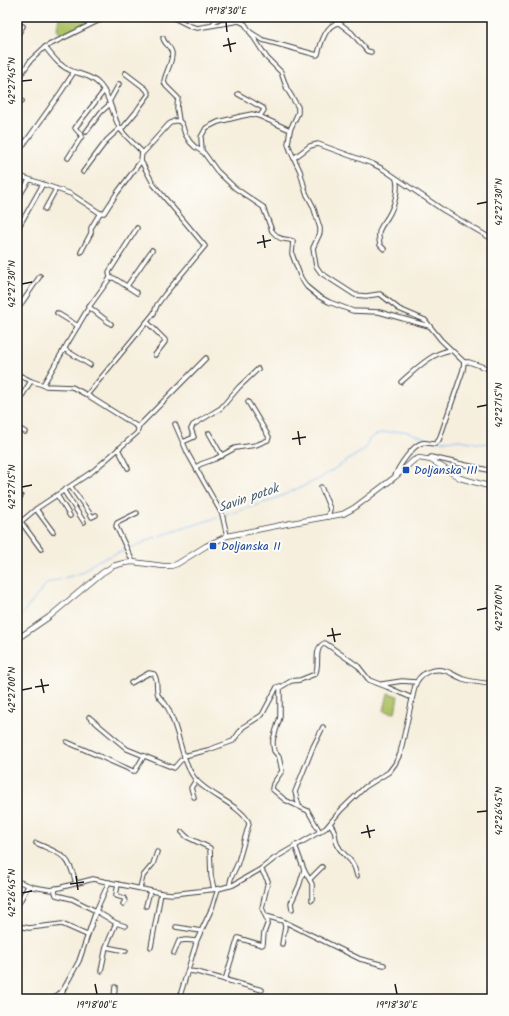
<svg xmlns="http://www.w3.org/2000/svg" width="509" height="1016" font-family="Kalam,sans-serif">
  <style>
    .green { fill: #aec266; stroke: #656f41 }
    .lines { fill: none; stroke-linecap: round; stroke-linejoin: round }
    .stream { stroke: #87bbf5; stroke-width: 1 }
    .minor-casing { stroke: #3d3c39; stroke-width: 5.5 }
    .tertiary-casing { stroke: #3d3c39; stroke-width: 6 }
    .minor { stroke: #fff; stroke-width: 3.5 }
    .tertiary { stroke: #fff; stroke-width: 4.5 }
    .ticks { fill: none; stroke: #1c1c1c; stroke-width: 1.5 }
    .transit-dot { fill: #1a4fb4; stroke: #fdfcf7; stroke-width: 1.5 }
    .labels { text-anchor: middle; stroke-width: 4; stroke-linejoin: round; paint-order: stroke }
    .transit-label { font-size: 12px; fill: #164399; stroke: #fdfcf7; text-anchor: start }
    .water-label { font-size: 13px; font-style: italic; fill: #475c73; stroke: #fdfcf7 }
    .neatline { fill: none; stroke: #1c1c1c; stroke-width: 1.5 }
    .ticks-label { font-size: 10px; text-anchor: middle; fill: #1c1c1c }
  </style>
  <rect width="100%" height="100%" fill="#fdfcf7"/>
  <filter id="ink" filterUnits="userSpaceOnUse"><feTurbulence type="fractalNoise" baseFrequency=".025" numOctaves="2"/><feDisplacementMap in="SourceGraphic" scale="8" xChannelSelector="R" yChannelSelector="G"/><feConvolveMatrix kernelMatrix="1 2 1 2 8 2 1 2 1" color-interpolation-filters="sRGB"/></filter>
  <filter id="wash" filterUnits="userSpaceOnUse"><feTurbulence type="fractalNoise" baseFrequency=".012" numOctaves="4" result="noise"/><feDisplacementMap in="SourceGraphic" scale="16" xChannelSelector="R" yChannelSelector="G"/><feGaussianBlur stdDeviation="0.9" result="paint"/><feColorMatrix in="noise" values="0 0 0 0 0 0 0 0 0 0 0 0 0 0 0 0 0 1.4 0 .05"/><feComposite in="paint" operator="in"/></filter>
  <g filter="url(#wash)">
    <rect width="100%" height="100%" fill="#f6efde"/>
    <g class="green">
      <path d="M59 17H91C85 26 74 31 64 36H61L57 29Z"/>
      <path d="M388 693 398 696 395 713 384 711Z"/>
    </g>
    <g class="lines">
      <g class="stream">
        <path d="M439 441 460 440 482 444 492 442"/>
        <path d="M129 549 153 538 270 501 319 479 365 449 369 439 380 433 405 431 436 441"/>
        <path d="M17 619 20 617 47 583 81 573 97 561 126 550"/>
      </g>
    </g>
  </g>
  <g filter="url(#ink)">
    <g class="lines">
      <defs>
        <g id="minor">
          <path d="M172 17 190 26 197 28 239 21 245 24 267 58 281 72 287 89 298 107V113L290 130 288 144 291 152 300 171 306 193 313 206 320 228V233L313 248 316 266 321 273 355 295 366 296 380 294 399 309 425 320 441 340 464 362 463 370 439 440 435 444C431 444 426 442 422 443 413 445 398 467 395 476"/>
          <path d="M88 23 93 17"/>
          <path d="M212 25 215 21 222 17"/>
          <path d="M250 32 263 40 317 55 318 54C321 43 326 24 339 23L352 33 367 51 371 52"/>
          <path d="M17 36 23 26"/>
          <path d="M163 38C164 44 172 47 172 54 172 64 165 73 164 82L166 86 178 98 177 108 179 121"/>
          <path d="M45 47C53 57 59 66 72 71 82 75 92 76 100 85 110 96 112 113 119 127 124 136 135 144 142 152L141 161 154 185 205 246 165 294 157 305 154 313 141 329 87 395"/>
          <path d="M17 80 31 60 45 47 106 17"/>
          <path d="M238 94 263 108 264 110 260 116"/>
          <path d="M17 98 22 101"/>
          <path d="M109 102 119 84"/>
          <path d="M121 130 136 112 140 106 149 94 146 89 125 73"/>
          <path d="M86 132 101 112 110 104"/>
          <path d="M202 151 201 137 206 128 218 122 242 116 252 114 259 116 290 130"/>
          <path d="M143 153 169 124 174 121H179L182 124 185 134 190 142 195 147 204 153 217 171 235 188 263 207 272 231C283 243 282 237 293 241L292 254 301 278 307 287 318 296 329 302 353 311 379 312 429 326"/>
          <path d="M17 154 61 92 74 72"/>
          <path d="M68 158 82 136 75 128 104 91"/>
          <path d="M294 158 310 146 318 144 373 164 383 169 443 210 492 239"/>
          <path d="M83 172 107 140 120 128"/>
          <path d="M17 175 71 194 100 213 91 228V233L81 252"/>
          <path d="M17 200 29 180"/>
          <path d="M45 209 56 189"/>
          <path d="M100 213H104L117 193 141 161"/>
          <path d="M17 230 43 184"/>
          <path d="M384 249 380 245C376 226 383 227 390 213 395 204 399 188 396 179"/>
          <path d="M110 278 109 272 137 228"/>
          <path d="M127 286 152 250"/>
          <path d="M89 307 111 324"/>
          <path d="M17 310 40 276"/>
          <path d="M57 313 78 326"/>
          <path d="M147 322 165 340V342L155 355"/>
          <path d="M64 349 90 365"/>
          <path d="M464 362H469L492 370"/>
          <path d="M17 374 31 381 46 386 72 387 87 395 138 427"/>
          <path d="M401 382C416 369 431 353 451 350"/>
          <path d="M43 385 89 307 110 278H114L137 293"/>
          <path d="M17 404 31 381"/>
          <path d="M175 424 188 454 222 514 227 536"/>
          <path d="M17 427 25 432"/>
          <path d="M138 427 206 358"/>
          <path d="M209 433 222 456"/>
          <path d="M183 442 194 437 191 429 193 425 221 408 239 387 258 369"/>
          <path d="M118 449 128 468"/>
          <path d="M429 459 431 457 435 458 492 471"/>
          <path d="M196 467 201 464 215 459 235 448 256 445 268 440 269 437 248 402"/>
          <path d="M71 487 91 515 92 517 96 515"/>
          <path d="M321 487 330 509 328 517"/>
          <path d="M64 491 84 522"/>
          <path d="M57 495 70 516"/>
          <path d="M17 500 21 496"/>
          <path d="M36 509 53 532"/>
          <path d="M21 522 41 549"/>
          <path d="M17 525 36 509 93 471 137 433 138 430V427"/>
          <path d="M133 562 116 526 117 523 137 513"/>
          <path d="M131 683 149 673 154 674C159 681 155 688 158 695 160 699 164 701 166 705 168 708 170 712 171 716 180 735 181 758 193 776 204 793 237 803 248 821L249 824C245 837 242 850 238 862 236 870 229 877 230 886"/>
          <path d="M382 684 402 681 416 682"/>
          <path d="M281 687 291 681 300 680 315 674C321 665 312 648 325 643L358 666 369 680 387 687 412 698"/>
          <path d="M89 717 127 749 174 768 181 760 184 759"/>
          <path d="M67 742 133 771H135L144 756"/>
          <path d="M184 756 208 750 233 741 243 727 262 715 277 687 280 686V717L273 740V745L274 751 279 757 282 771 273 784 272 789 285 800 308 811 320 832"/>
          <path d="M194 797 191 788 196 780"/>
          <path d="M299 806 295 792 313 747 323 727"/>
          <path d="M330 824C337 831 334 836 337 844 344 859 353 856 357 876"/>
          <path d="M182 832 187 837 210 848 211 876 214 889"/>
          <path d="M36 843C62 855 68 853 76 883"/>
          <path d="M295 845 304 870 312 884V900"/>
          <path d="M310 879 322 867"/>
          <path d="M17 881 33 887 51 890 93 879 161 893 172 894 218 889 233 885 261 869 275 858 326 828 341 810 365 787 389 772 395 764 400 754 415 686C419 673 433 667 446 671 452 673 457 677 463 679 472 682 483 683 492 684"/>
          <path d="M118 884 116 895 117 896 124 898 125 901 123 904"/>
          <path d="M56 888 55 892 56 895 72 899 96 911 116 923 125 926"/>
          <path d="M140 888 143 876 153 864 157 852"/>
          <path d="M146 906 150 891"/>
          <path d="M17 907 28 886"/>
          <path d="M292 909 291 903 299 886 304 870"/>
          <path d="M266 916 283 921 360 959 384 965"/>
          <path d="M116 923 106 947 126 951"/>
          <path d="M17 926 29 928 62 924 87 935"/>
          <path d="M176 927 201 931"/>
          <path d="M282 944 285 927 284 922"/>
          <path d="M151 947 161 893"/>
          <path d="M174 953 179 941 186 940 196 941"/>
          <path d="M101 971 106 947"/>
          <path d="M188 971 197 972 262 990"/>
          <path d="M225 980 238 938 262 945 263 944 264 933 268 922 262 908 268 881 261 869"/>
          <path d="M53 999 63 990 79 961 96 911 109 882"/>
          <path d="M63 999 62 997 63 991"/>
          <path d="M114 999 115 987"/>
          <path d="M179 999 197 940 212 908 218 889"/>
        </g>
        <path id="tertiary" d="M17 639 49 617 102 573 113 566 124 563 133 562 163 566H171L177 564 206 546 227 536 286 524 343 514 354 508 395 477 414 460 419 458 431 460 460 478 492 487"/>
      </defs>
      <use href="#minor" class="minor-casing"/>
      <use href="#tertiary" class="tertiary-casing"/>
      <use href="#minor" class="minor"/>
      <use href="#tertiary" class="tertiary"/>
    </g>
  </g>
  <path class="ticks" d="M226 22 227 32M228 38 231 52M223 46 236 43M22 81 32 80M477 204 487 202M263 235 265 248M257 243 271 240M22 284 32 282M477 407 487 405M298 431 300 445M292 439 306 437M22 487 32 485M477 610 487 608M332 628 335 642M327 636 341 634M41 679 44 693M35 687 49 685M22 690 32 688M477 812 487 811M367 825 370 838M361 833 375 830M76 876 78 890M70 884 84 882M22 893 32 891M95 984 97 994M395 984 397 994"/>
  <g class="transit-dot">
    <rect x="402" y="466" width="8" height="8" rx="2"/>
    <rect x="209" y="542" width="8" height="8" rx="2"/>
  </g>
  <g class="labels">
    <g class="transit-label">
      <text x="414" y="474">Doljanska III</text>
      <text x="221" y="550">Doljanska II</text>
    </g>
    <g class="water-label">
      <text transform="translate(248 497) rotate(-19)" y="5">Savin potok</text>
    </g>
  </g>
  <rect width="509" height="1016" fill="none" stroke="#fdfcf7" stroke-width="44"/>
  <rect x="22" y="22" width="465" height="972" class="neatline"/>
  <g class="ticks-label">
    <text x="226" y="14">19°18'30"E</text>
    <text transform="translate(11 81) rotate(-90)" y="4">42°27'45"N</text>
    <text transform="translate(498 202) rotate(-90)" y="4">42°27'30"N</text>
    <text transform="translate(11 284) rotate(-90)" y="4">42°27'30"N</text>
    <text transform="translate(498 405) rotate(-90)" y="4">42°27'15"N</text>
    <text transform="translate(11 487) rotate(-90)" y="4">42°27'15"N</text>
    <text transform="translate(498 608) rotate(-90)" y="4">42°27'00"N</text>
    <text transform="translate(11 690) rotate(-90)" y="4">42°27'00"N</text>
    <text transform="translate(498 811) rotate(-90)" y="4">42°26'45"N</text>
    <text transform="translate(11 893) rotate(-90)" y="4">42°26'45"N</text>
    <text x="97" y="1008">19°18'00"E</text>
    <text x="397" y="1008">19°18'30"E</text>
  </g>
</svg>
